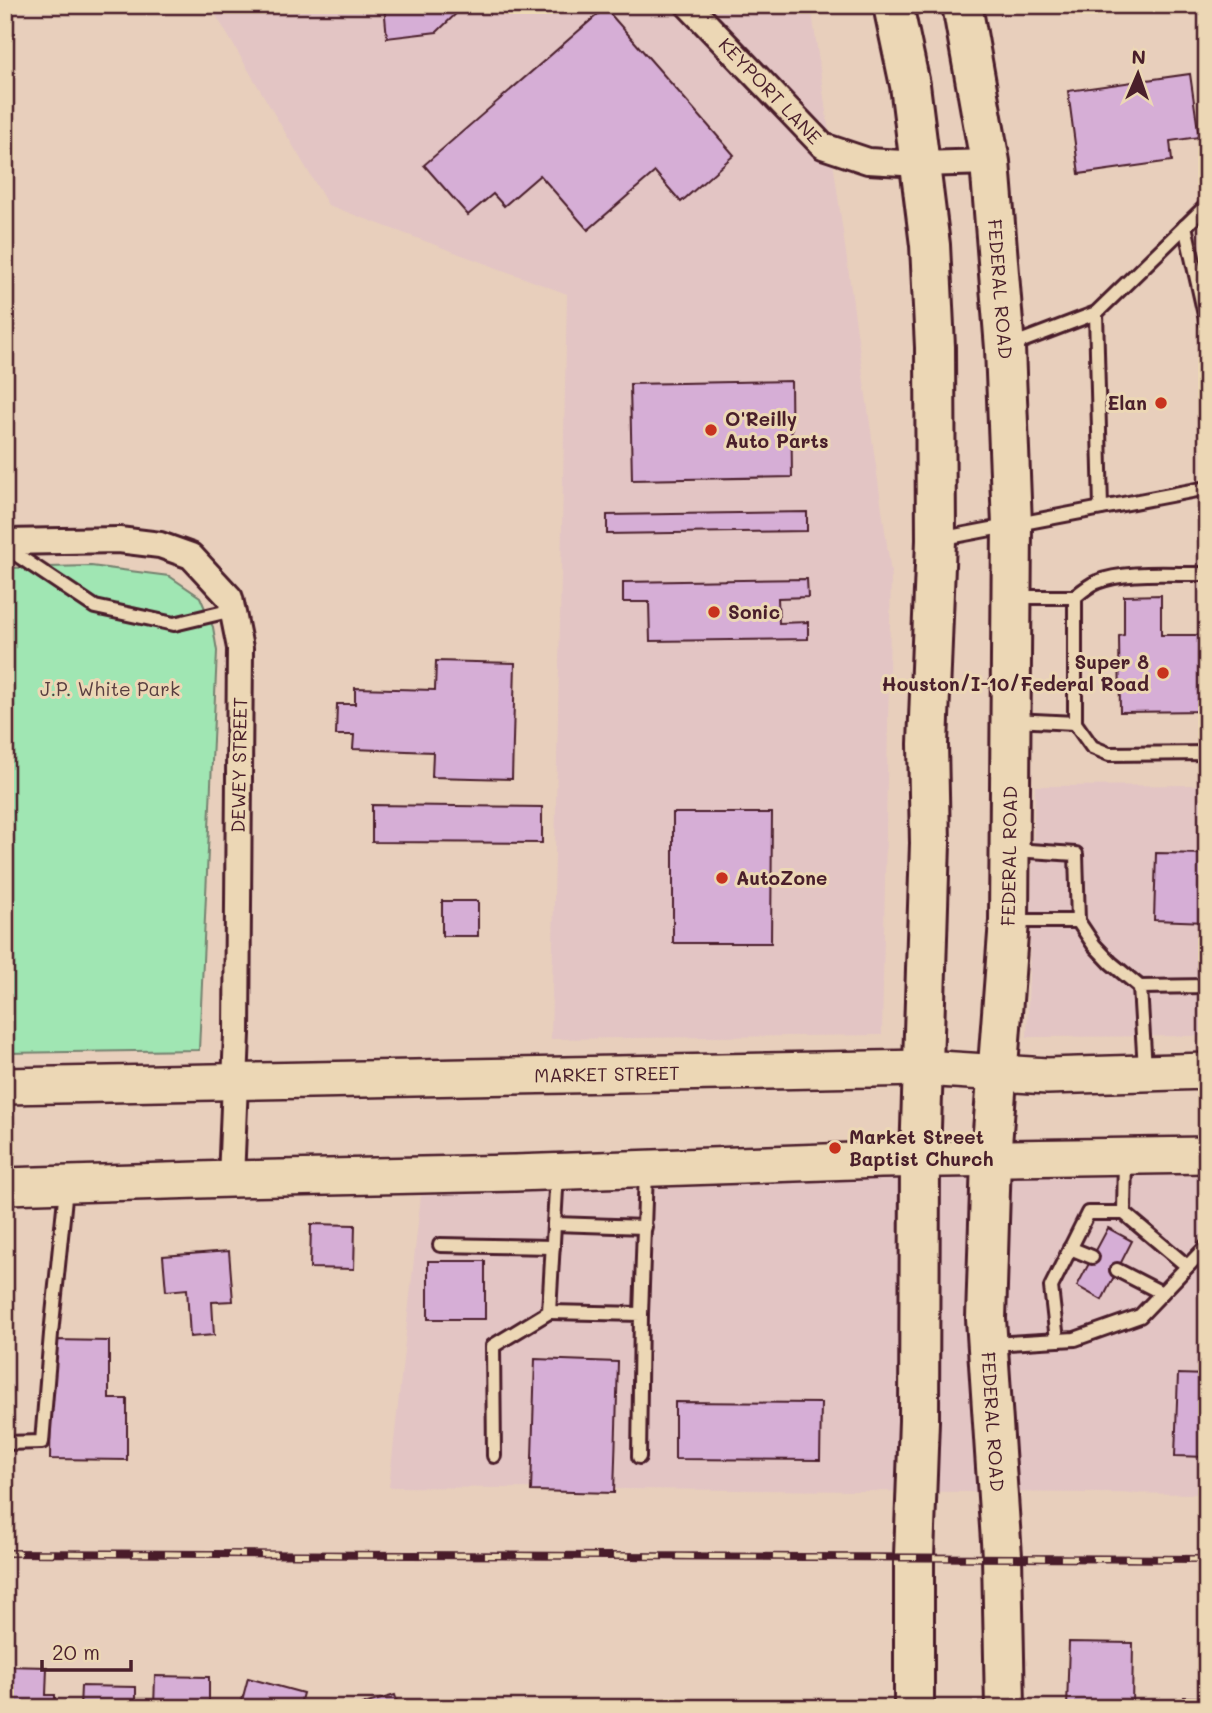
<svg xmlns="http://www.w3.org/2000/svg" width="1212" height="1713" font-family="Mali,sans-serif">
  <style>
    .built { fill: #e3c5c4 }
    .green { fill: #a0e6b3; stroke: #75826f; stroke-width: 2 }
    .building { fill: #d6aed6; stroke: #4a1f2b; stroke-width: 2 }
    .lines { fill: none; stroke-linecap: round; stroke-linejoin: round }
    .lane-casing { stroke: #4a1f2b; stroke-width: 18 }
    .street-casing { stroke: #4a1f2b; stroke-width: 30 }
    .secondary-casing { stroke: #4a1f2b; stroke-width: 40 }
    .primary-casing { stroke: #4a1f2b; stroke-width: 44 }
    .lane { stroke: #ecd7b5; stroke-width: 12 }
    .street { stroke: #ecd7b5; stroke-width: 24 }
    .secondary { stroke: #ecd7b5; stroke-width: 35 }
    .primary { stroke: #ecd7b5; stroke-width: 38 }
    .rail-casing { stroke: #4a1f2b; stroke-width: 8 }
    .rail { stroke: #ecd7b5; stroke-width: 5; stroke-dasharray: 16; stroke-linecap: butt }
    .poi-dot { fill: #c8321e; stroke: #ecd7b5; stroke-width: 2.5 }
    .labels { text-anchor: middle; stroke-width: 6; stroke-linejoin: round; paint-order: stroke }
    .street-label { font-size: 19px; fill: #4a1f2b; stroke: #ecd7b5 }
    .poi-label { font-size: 19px; font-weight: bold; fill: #4a1f2b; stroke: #ecd7b5; text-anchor: start }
    .park-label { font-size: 19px; fill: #573d3f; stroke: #ecd7b5 }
  </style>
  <rect width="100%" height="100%" fill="#e8cfbc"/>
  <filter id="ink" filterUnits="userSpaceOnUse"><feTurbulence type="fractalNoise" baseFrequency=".0143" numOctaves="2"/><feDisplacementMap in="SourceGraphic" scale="14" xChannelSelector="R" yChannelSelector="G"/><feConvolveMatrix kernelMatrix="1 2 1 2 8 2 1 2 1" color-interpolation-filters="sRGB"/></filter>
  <g filter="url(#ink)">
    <g class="built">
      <path d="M210 5H811L891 573 882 1035 551 1039 567 294 328 205Z"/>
      <path d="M1207 785V1036L1027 1037 1035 786Z"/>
      <path d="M1031 1174 1207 1176V1494L389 1487 421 1195Z"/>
    </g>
    <path class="green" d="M91 566 169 576 200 597 213 627 217 651 199 1050 5 1053V568Z"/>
    <g class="building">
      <path d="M384 5H465L437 32 387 38Z"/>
      <path d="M605 8 734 155 681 202 655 172 588 230 540 175 504 206 493 194 468 215 424 165Z"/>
      <path d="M1190 74 1199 137 1170 141 1172 161 1079 174 1068 91Z"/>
      <path d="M791 381 792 477 632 480 630 384Z"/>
      <path d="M807 512V531L607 534V515Z"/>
      <path d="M807 579 808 597 778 598 779 623 808 622V639L650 641 649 602H623V582Z"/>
      <path d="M1161 595V635H1207V711L1120 712 1119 636 1124 635V596Z"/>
      <path d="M436 661 515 663 512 779 432 777 433 752 353 749 354 735H336L337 704H355V688L435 690Z"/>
      <path d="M372 805 542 807V843L372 842Z"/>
      <path d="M673 813H772L771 943H673Z"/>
      <path d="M1156 853 1207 854V922L1154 920Z"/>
      <rect x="442" y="901" width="36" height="35"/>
      <path d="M311 1224 355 1225 354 1269 310 1268Z"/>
      <path d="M1108 1228 1132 1241 1102 1300 1077 1286Z"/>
      <path d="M229 1251 233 1301 212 1302 214 1335 190 1337 187 1289 166 1291 163 1256Z"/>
      <rect x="428" y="1261" width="57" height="58"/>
      <path d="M52 1340 109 1341V1399H127V1460L50 1459Z"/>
      <path d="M535 1359 618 1362 614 1493 531 1491Z"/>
      <path d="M1178 1374 1207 1375V1457L1175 1456Z"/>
      <path d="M675 1402 821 1403 820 1460 675 1459Z"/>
      <path d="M1069 1642 1133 1643 1132 1708H1067Z"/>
      <path d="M5 1666 47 1667 46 1695H55V1708H5Z"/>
      <path d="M155 1676 209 1677V1708H154Z"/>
      <path d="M248 1678 303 1693 299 1708H240Z"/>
      <path d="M81 1686 136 1687V1708H80Z"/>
      <path d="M395 1695 399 1708H350Z"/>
      <path d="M1183 1697 1207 1698V1708H1183Z"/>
    </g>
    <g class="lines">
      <defs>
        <g id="lane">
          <path d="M1185 226 1207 324"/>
          <path d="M1096 313 1101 508"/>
          <path d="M1009 346 1096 313 1207 205"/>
          <path d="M939 539 1207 488"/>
          <path d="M5 547 95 607 174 624 233 610"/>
          <path d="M1075 597C1082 591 1089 585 1097 582 1125 570 1175 575 1207 574"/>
          <path d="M1014 720 1075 723V597H1017"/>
          <path d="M1075 723 1092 747 1109 754 1207 753"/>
          <path d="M1012 921H1078L1076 854 1014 850"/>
          <path d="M1078 921 1094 945 1111 963 1140 987"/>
          <path d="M1145 1069 1140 987 1207 986"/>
          <path d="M1125 1157 1124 1213 1187 1266"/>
          <path d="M554 1224 645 1227"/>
          <path d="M440 1245 553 1247"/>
          <path d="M1070 1248 1092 1257"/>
          <path d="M1117 1270 1162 1293"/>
          <path d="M549 1312 641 1314 639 1457"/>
          <path d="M641 1314 646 1171"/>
          <path d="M1057 1340 1051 1287 1088 1213H1124"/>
          <path d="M991 1344 1075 1339 1140 1316 1207 1246"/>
          <path d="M5 1443 42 1442 51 1334 66 1188"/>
          <path d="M494 1456 493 1346 549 1312 557 1172"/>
        </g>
        <g id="street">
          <path id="s1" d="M688 5 823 146 868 161 920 164 990 162"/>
          <path d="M5 542 119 540 160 545 191 556 230 598 240 648 237 1034 231 1179"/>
        </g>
        <g id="secondary">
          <path id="s2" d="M5 1086 923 1068 1047 1076 1207 1071"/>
          <path d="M5 1186 231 1179 515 1173 881 1160 1207 1155"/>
        </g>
        <g id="primary">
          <path d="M893 5 910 85 930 245 935 347 936 540 928 744 930 843 920 1159 919 1421 914 1556V1708"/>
          <path id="s3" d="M962 5 990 162 1005 348 1012 525 1009 921 991 1158 986 1319 1002 1556 1005 1708"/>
        </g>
      </defs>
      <use href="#lane" class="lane-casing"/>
      <use href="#street" class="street-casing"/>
      <use href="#secondary" class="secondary-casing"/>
      <use href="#primary" class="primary-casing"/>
      <use href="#lane" class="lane"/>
      <use href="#street" class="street"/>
      <use href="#secondary" class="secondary"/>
      <use href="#primary" class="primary"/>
      <defs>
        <path id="rail" d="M5 1553 1207 1559"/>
      </defs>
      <use href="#rail" class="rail-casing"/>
      <use href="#rail" class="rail"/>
    </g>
  </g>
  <g class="poi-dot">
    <circle cx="1161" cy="403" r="7"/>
    <circle cx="711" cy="430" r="7"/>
    <circle cx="714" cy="612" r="7"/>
    <circle cx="1163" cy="673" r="7"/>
    <circle cx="722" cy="878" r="7"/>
    <circle cx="835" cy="1148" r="7"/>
  </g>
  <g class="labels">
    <g class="street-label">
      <text dy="7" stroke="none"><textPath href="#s1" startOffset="119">KEYPORT LANE</textPath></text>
      <text dy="7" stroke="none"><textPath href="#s3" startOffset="287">FEDERAL ROAD</textPath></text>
      <text transform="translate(239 765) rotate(-89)" y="7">DEWEY STREET</text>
      <text transform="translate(1009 856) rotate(-89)" y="7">FEDERAL ROAD</text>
      <text dy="7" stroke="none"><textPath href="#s2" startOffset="602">MARKET STREET</textPath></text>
      <text dy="7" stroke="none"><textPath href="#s3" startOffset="1421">FEDERAL ROAD</textPath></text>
    </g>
    <g class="poi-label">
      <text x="1147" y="410" text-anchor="end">Elan</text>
      <text x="725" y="426">O'Reilly<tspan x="725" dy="22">Auto Parts</tspan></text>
      <text x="728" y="619">Sonic</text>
      <text x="1149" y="669" text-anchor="end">Super 8<tspan x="1149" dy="22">Houston/I-10/Federal Road</tspan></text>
      <text x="736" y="885">AutoZone</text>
      <text x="849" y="1144">Market Street<tspan x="849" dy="22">Baptist Church</tspan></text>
    </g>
    <g class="park-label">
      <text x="110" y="696">J.P. White Park</text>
    </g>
  </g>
  <rect width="1212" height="1713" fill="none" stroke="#ecd7b5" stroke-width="28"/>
  <rect x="14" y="14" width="1184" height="1685" fill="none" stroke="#4a1f2b" stroke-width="2.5" filter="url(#ink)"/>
  <g transform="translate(1138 74) rotate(2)" stroke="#ecd7b5" stroke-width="5" paint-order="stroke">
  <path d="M0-5L12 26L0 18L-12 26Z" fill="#4a1f2b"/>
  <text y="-10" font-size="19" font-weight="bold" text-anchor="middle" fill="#4a1f2b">N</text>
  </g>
  <path d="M42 1660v10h89v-10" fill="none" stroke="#4a1f2b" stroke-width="3.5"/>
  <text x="52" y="1660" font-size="21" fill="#4a1f2b" stroke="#ecd7b5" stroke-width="5" paint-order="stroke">20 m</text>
</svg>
